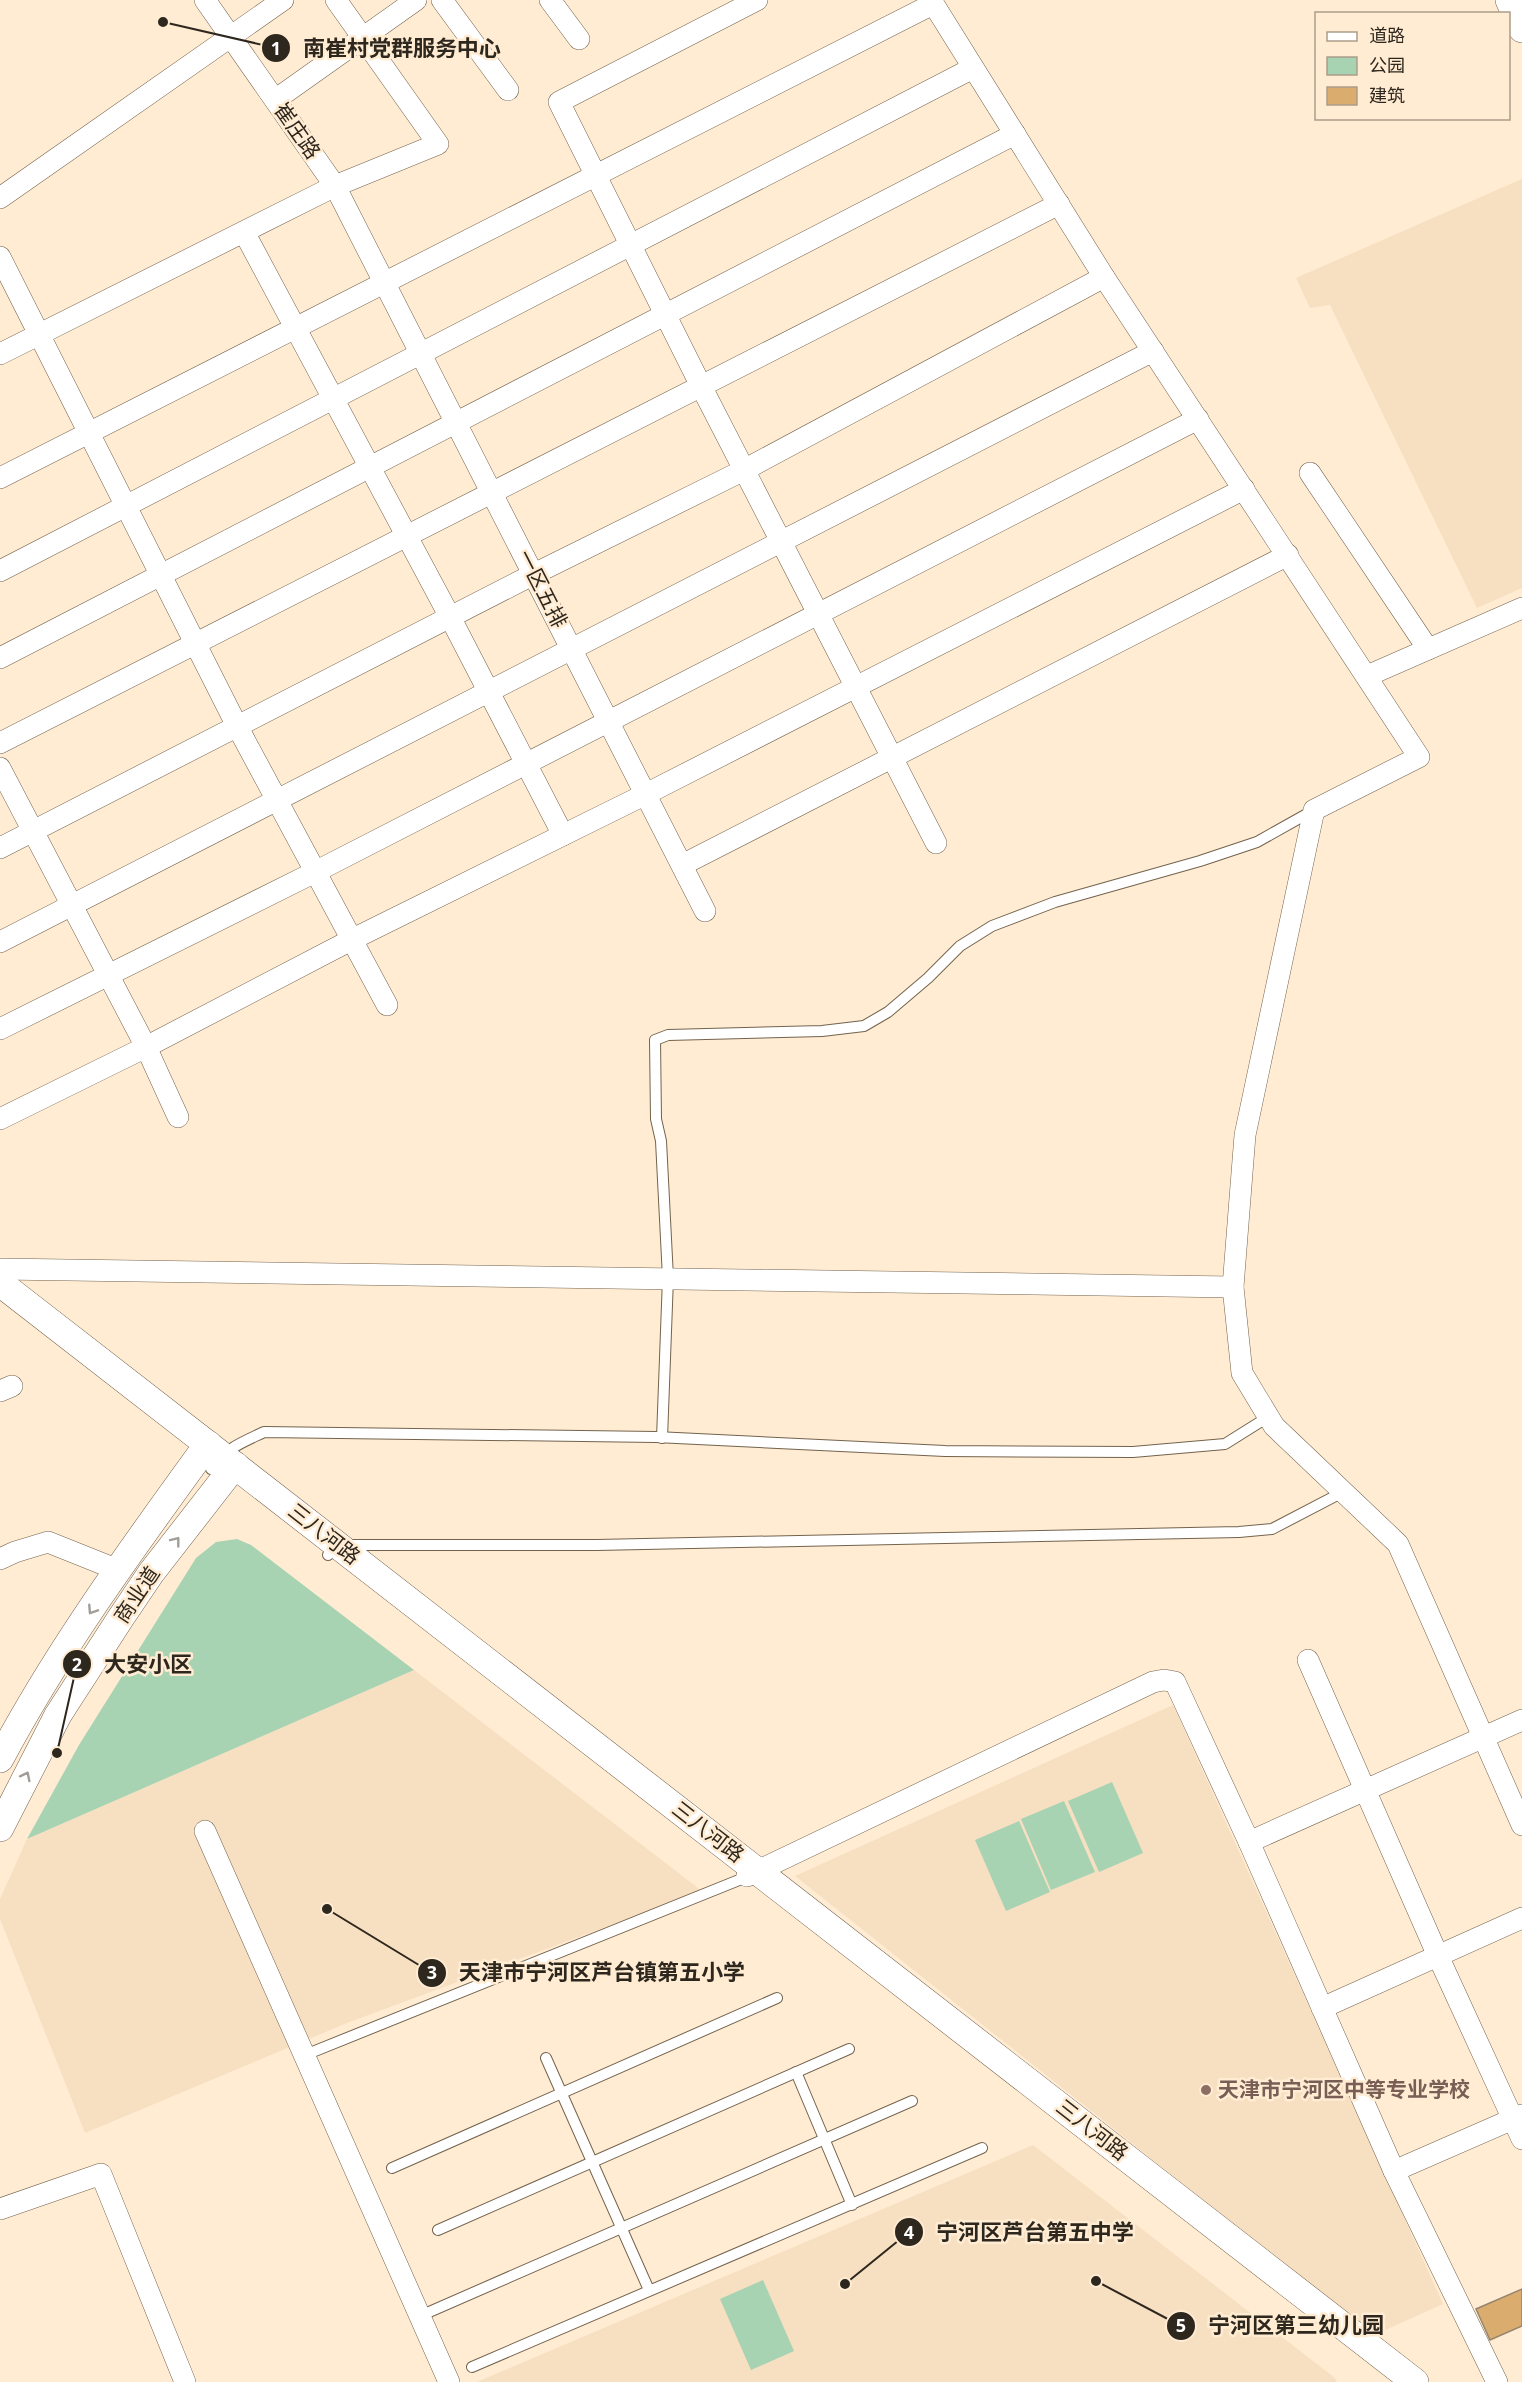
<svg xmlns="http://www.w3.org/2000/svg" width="1522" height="2382" font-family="'Open Sans','Noto Sans SC',sans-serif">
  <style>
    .built { fill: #f7dfc1 }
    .green { fill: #a7d3b3 }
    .building { fill: #daac6e; stroke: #96846e; stroke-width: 1.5 }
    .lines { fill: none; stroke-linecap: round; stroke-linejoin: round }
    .service-casing { stroke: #73634d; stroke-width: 12 }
    .minor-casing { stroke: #73634d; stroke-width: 22 }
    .tertiary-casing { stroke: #73634d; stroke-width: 28 }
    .service { stroke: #fff; stroke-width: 10 }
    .minor { stroke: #fff; stroke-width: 21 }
    .tertiary { stroke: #fff; stroke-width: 27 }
    .oneway { stroke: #a19e9a }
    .education-dot { fill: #8d6e63; stroke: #ffecd3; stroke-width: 2 }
    .labels { text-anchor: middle; stroke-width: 5; stroke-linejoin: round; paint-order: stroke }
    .street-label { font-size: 21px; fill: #2e271e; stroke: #ffecd3 }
    .education-label { font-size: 21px; font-weight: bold; fill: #785e54; stroke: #ffecd3; text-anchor: start }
    .leader { fill: none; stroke: #2e271e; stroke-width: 2 }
    .callout-dot { fill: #2e271e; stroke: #ffecd3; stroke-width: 2 }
    .mark-label { font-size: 18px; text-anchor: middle; font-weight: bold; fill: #fff }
    .callout-label { font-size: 22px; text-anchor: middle; font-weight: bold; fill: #2e271e; stroke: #ffecd3; stroke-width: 5; stroke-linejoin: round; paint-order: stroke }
  </style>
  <rect width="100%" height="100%" fill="#ffecd3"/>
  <g class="built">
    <path d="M1522 179V588L1477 608 1330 305 1310 308 1296 278Z"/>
    <path d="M414 1670 702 1891 347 2023 85 2133 0 1919V1899L27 1839Z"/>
    <path d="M1173 1705 1443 2304 1374 2335 795 1876Z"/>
    <path d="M1033 2145 1335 2378 1337 2382H477Z"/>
  </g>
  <g class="green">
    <path d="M237 1539 251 1545 414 1670 27 1839 79 1745 196 1558 216 1542Z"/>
    <path d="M1112 1782 1143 1853 1099 1872 1068 1801Z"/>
    <path d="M1064 1801 1095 1872 1051 1890 1021 1819Z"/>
    <path d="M1019 1821 1050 1892 1006 1911 975 1840Z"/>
    <path d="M763 2280 794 2351 751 2370 720 2299Z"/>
  </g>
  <path class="building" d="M1522 2289V2326L1490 2340 1476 2309Z"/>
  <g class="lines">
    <defs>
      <g id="service">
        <path d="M662 1438 668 1278 661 1141 656 1119 655 1040 668 1035 822 1031 864 1026 888 1012 928 978 960 946 992 926 1055 902 1200 861 1257 842 1314 810"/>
        <path d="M211 1469C226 1448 241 1443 264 1432L656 1437 945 1451 1133 1452 1225 1444 1268 1417"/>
        <path d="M328 1555 339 1545H596L1239 1532 1272 1529 1343 1492"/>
        <path d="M305 2055 744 1878"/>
        <path d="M546 2058 649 2290"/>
        <path d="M796 2072 852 2205"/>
        <path d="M392 2168 777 1998"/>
        <path d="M438 2230 849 2049"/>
        <path d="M420 2316 912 2101"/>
        <path d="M472 2367 982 2148"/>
      </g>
      <g id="minor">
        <path d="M205 0 335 186 705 911"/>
        <path d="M442 0 508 90"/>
        <path d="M550 0 579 39"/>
        <path d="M757 0 559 102 701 386 936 843"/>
        <path d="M931 0 1104 277 1419 757 1314 810 1245 1135 1233 1287 1242 1373 1274 1426 1398 1544 1522 1825"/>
        <path d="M275 100 416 0"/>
        <path d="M0 198 283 0"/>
        <path d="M244 232 450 617 563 835"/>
        <path d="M0 257 237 726 387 1005"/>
        <path d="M0 354 335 186 438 144 336 0"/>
        <path d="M1310 473 1428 649"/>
        <path d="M0 478 933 4"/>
        <path d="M0 571 973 68"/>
        <path d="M0 658 1015 134"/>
        <path d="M1367 676 1522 608"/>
        <path d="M0 743 1059 204"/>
        <path d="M0 768 146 1047 178 1117"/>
        <path d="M0 848 534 574 744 470 1104 277"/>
        <path d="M682 865 1288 555"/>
        <path d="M0 942 1153 351"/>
        <path d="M0 1029 315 872 1198 419"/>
        <path d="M0 1119 146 1047 353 939 646 794 1244 489"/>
        <path d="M0 1269 1233 1287"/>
        <path d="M0 1391 12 1386"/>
        <path d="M0 1559 15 1552 48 1542 118 1570"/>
        <path d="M1308 1660 1438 1956 1522 2139"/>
        <path d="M205 1831 449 2382"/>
        <path d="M1249 1842 1522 1720"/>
        <path d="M747 1876 1153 1682 1164 1680 1175 1682 1249 1842 1394 2171 1497 2382"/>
        <path d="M1322 2008 1522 1918"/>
        <path d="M1394 2171 1522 2115"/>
        <path d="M0 2209 101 2174 185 2382"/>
      </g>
      <g id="tertiary">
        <path d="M1509 0 1522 29"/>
        <path d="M0 1283 1415 2382"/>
        <path d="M0 1759C59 1648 134 1546 208 1444"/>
        <path d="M0 1828 58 1715 120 1619 151 1573 235 1465"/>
      </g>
    </defs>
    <use href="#service" class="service-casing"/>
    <use href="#minor" class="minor-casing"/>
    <use href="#tertiary" class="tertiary-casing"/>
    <use href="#service" class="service"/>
    <use href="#minor" class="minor"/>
    <use href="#tertiary" class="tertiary"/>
  </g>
  <defs><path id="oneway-chevron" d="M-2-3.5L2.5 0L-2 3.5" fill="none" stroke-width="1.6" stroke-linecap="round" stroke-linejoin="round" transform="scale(1.5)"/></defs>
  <g class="oneway">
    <use href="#oneway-chevron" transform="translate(176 1541) rotate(-52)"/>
    <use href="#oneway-chevron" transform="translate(92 1610) rotate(123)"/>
    <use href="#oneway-chevron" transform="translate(26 1776) rotate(-63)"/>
  </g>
  <circle class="education-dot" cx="1206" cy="2090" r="6"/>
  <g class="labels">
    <g class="street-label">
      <text transform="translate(297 131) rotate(55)" y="7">崔庄路</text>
      <text transform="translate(542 589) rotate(63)" y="7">一区五排</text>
      <text transform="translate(324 1534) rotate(38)" y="7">三八河路</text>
      <text transform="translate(137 1595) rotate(-56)" y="7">商业道</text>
      <text transform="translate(708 1832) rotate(38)" y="7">三八河路</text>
      <text transform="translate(1092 2130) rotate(38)" y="7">三八河路</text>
    </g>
    <g class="education-label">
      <text x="1218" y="2097">天津市宁河区中等专业学校</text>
    </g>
  </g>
  <path class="leader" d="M163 22L276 48M57 1753L77 1664M327 1909L432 1973M845 2284L909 2232M1096 2281L1181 2326"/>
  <g class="callout-dot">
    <circle cx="163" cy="22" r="6"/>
    <circle cx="57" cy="1753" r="6"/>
    <circle cx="327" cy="1909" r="6"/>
    <circle cx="845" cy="2284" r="6"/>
    <circle cx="1096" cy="2281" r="6"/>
    <circle cx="276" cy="48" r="15"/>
    <circle cx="77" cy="1664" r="15"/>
    <circle cx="432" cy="1973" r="15"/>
    <circle cx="909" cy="2232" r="15"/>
    <circle cx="1181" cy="2326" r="15"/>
  </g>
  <g class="mark-label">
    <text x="276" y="55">1</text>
    <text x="77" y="1671">2</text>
    <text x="432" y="1979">3</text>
    <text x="909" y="2239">4</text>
    <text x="1181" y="2332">5</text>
  </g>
  <g class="callout-label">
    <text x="402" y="56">南崔村党群服务中心</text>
    <text x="148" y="1672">大安小区</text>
    <text x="602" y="1980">天津市宁河区芦台镇第五小学</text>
    <text x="1035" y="2240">宁河区芦台第五中学</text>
    <text x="1296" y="2333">宁河区第三幼儿园</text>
  </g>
  <rect x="1315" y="12" width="195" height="108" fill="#ffecd3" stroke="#ab9d8b" stroke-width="1.5"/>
  <rect x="1327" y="32" width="30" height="9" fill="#ffffff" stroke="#ab9d8b" stroke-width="1.5"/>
  <text x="1369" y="42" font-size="18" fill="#2e271e">道路</text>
  <rect x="1327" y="57" width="30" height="18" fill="#a7d3b3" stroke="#ab9d8b" stroke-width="1.5"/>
  <text x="1369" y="72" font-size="18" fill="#2e271e">公园</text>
  <rect x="1327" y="87" width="30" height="18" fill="#daac6e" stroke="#ab9d8b" stroke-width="1.5"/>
  <text x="1369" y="102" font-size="18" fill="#2e271e">建筑</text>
</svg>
